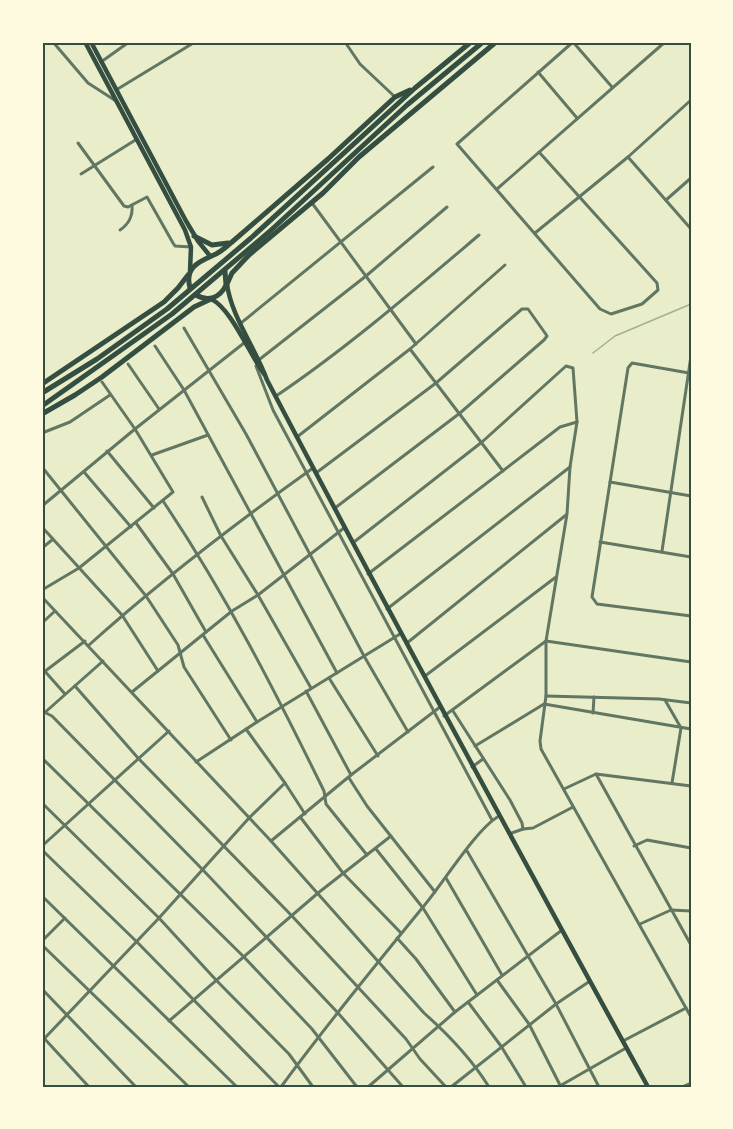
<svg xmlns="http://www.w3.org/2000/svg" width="733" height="1129" font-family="Mulish,sans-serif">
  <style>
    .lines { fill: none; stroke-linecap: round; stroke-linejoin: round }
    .stream { stroke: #a3b18a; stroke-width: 1.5 }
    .minor { stroke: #617663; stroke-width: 3 }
    .secondary { stroke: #344e41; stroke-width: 4.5 }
    .trunk { stroke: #344e41; stroke-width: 5 }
    .neatline { fill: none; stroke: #344e41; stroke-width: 2 }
  </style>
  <rect width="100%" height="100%" fill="#e9edc9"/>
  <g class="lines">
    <path class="stream" d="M593 353 615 336 691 304"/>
    <g class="minor">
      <path d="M53 42 88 83 116 101"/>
      <path d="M345 42 360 64 394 96"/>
      <path d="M573 42 612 87"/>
      <path d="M101 62 129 42"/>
      <path d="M538 72 577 118"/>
      <path d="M116 90 195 42"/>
      <path d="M78 143 124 206 128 207 147 197 173 243 175 246 191 247"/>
      <path d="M539 152 657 283 658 290 642 304 611 314 600 309 457 144 573 42"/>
      <path d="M628 157 691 229"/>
      <path d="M81 174 137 139"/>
      <path d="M497 189 665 42"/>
      <path d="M666 200 691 178"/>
      <path d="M312 203 416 344"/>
      <path d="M120 230C129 224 133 216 132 205"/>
      <path d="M535 233 628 157 691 100"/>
      <path d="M241 323 433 167"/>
      <path d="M184 328 246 434 364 656 408 732"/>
      <path d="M155 346 184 390 337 673"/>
      <path d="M410 349 503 471"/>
      <path d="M260 359 366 276 447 207"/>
      <path d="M128 364 159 409"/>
      <path d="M256 366 273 410 492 820"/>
      <path d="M689 373 632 363 628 368 592 597 597 604 691 616"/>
      <path d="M276 396C347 348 413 291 479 235"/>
      <path d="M42 433 70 422 110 395"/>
      <path d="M297 437 410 349 505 265"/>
      <path d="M107 451 154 508"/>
      <path d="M152 455 208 435"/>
      <path d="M42 467 146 596 178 645 184 667 231 740"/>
      <path d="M84 472 131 527"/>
      <path d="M316 473 436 383 522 309H528L545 333 547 336 544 340 460 413 335 508"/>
      <path d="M610 482 691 496"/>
      <path d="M202 497 221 536 258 595 311 688"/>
      <path d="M163 501C225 593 275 691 324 791L326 804 367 855"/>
      <path d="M42 506 135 429 244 343"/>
      <path d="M136 523 173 574 206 632"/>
      <path d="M42 527 122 615 158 671"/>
      <path d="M354 542 482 442 566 366 573 368 577 422 570 467 567 514 546 641V696L540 741 541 749 691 1017"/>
      <path d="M600 542 691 557"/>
      <path d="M42 548 52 540"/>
      <path d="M662 551 691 356"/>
      <path d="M368 574 560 427 577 422"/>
      <path d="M42 590 79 568 173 492 135 429 102 382"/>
      <path d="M42 597 271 841 424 1013C450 1036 471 1058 489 1087"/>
      <path d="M387 609 570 467"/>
      <path d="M42 623 55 611"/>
      <path d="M203 635 257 722"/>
      <path d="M546 641 691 662"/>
      <path d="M407 643 566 515"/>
      <path d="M89 645C160 581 236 523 313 468"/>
      <path d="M42 668 65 694"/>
      <path d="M44 672 85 641"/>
      <path d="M425 676 556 577"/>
      <path d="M329 678 378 756"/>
      <path d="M75 686 138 758 292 916 406 1039 420 1059 446 1087"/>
      <path d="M306 691 351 775"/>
      <path d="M132 692 232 611 258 595 344 528"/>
      <path d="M546 696 659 699 691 703"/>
      <path d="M665 700 681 728 672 783"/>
      <path d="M42 711 52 716 203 870 338 1013 403 1087"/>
      <path d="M453 711 510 800 522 823 523 829"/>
      <path d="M593 713 594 697"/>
      <path d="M42 715 103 661"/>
      <path d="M444 716 546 641"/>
      <path d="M246 729 285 783 305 814"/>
      <path d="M475 746 544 704 691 729"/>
      <path d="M42 758 244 957 312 1029 357 1087"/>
      <path d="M196 762 257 722 400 634"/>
      <path d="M472 767 483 759"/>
      <path d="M596 774 691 945"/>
      <path d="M349 778 367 806 435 892"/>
      <path d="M564 789 596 774 691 786"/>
      <path d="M42 803 159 918 216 980 289 1054 313 1087"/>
      <path d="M301 818 343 873 401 933"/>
      <path d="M509 834 523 829 533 828 573 807"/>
      <path d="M271 841 351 775 440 707"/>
      <path d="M42 846 169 731"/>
      <path d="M634 846 647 840 691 848"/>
      <path d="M376 849 423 908 477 995"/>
      <path d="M42 850 137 942 279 1087"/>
      <path d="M467 851 556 1004 599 1087"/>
      <path d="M446 878 502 975"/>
      <path d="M42 896 237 1087"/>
      <path d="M640 924 671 910 691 911"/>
      <path d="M397 938 416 959 455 1012"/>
      <path d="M42 941 65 918"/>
      <path d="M42 945 189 1087"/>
      <path d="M497 980 529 1024 561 1087"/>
      <path d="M42 989 136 1087"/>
      <path d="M468 1002 501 1046 526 1087"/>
      <path d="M169 1021 318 893 391 836"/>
      <path d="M42 1036 89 1087"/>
      <path d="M42 1041 159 918 249 818 285 783"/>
      <path d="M623 1041 686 1008"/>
      <path d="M42 1085 44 1087"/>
      <path d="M281 1087C326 1025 375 966 423 907 442 885 476 829 499 816"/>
      <path d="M368 1087 455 1012 562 930"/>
      <path d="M451 1087 556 1004 590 981"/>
      <path d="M558 1087 626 1048"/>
      <path d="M682 1087 691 1083"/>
    </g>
    <g class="secondary">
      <path d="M85 42 185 230 191 247 190 271"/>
      <path d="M91 42 186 221 198 241 210 256"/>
      <path d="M227 284C231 316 256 349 267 380 391 617 519 852 648 1087"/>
      <path d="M211 299C231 308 250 355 264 374"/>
    </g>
    <g class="trunk">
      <path d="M194 236 212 245 228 243"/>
      <path d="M227 284 232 273 249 255 323 193 359 157 496 42"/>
      <path d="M190 288C184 266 201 261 216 254 222 251 227 246 232 242L328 159 395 97 410 90"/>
      <path d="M196 295C208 302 220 298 226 285L225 271"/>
      <path d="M42 384 164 302 178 288 188 275"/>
      <path d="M42 393 97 359 167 309 251 238 415 88 471 42"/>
      <path d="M42 406 172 314 269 232 407 105 483 42"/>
      <path d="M42 414 75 395 102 377 194 307 211 299"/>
    </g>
  </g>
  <rect width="733" height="1129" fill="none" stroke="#fefae0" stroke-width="87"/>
  <rect x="44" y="44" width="646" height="1042" class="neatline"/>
</svg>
